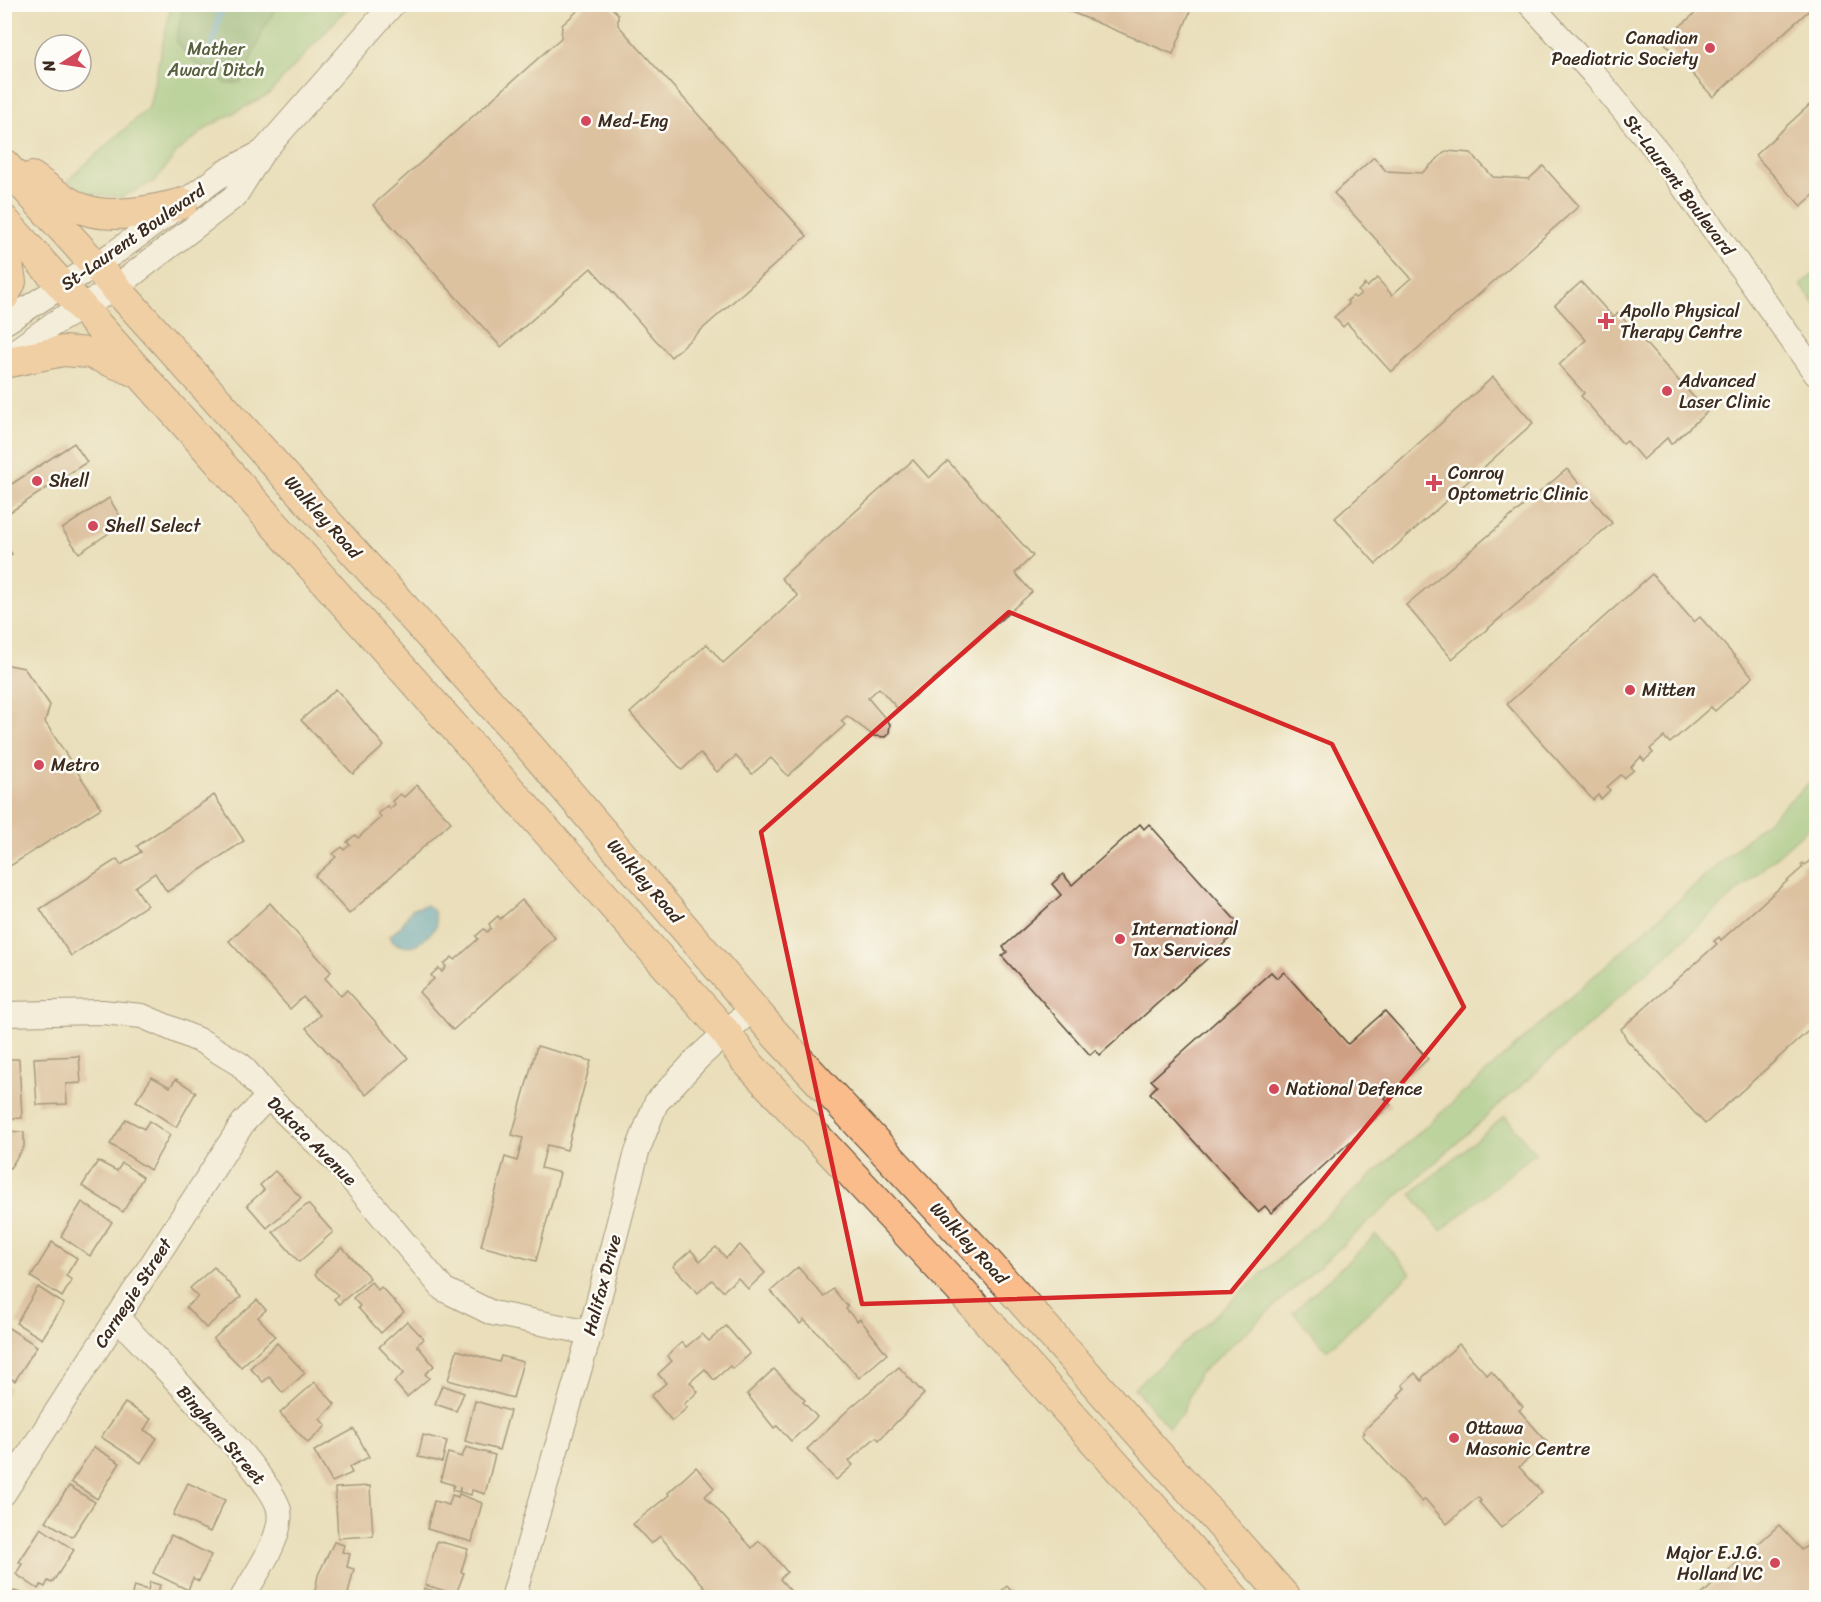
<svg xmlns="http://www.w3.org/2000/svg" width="1821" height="1602" font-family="Sriracha,sans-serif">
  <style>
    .green { fill: #88c57b; stroke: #62784c; stroke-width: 1.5 }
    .forest { fill: #6eaa6b; stroke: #546a44; stroke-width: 1.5 }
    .water { fill: #50a4cc; stroke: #466775; stroke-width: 1.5 }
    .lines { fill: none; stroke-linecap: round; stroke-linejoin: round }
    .stream { stroke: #50a4cc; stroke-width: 7 }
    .building { fill: #ce9f82 }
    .minor-casing { stroke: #554535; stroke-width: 26 }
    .major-casing { stroke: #554535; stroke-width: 32 }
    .minor { stroke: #fff; stroke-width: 24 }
    .major { stroke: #fabc8b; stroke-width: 30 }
    .marked { fill: none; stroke: #d62828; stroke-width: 4.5; stroke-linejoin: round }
    .poi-dot { fill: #d1495b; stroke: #fdfcf7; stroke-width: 2 }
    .labels { text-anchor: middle; stroke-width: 5; stroke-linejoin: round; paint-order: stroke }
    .poi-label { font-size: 18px; fill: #3b2a1e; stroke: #fdfcf7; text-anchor: start }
    .park-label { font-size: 18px; fill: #56603f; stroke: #fdfcf7 }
    .street-label { font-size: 18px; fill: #3b2a1e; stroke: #fdfcf7 }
  </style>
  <rect width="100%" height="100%" fill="#fdfcf7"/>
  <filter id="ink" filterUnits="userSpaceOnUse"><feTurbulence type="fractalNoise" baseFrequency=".0167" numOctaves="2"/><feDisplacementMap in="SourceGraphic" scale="12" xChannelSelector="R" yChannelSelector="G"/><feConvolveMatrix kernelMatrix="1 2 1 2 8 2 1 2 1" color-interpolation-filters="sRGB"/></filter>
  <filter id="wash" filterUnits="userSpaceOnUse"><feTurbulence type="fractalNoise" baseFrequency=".008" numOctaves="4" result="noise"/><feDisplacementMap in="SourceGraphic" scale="24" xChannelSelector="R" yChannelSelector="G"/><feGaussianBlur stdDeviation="1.35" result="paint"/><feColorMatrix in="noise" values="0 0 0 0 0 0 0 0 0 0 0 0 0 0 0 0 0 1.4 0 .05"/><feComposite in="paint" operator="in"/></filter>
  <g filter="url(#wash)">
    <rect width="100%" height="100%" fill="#eadfba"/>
    <g class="green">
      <path d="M171 5H350L268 95 211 125 178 151 155 181 122 197 89 194 68 180 149 107Z"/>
      <path d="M1816 272V306L1801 285Z"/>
      <path d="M1816 777V821L1199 1374 1181 1415 1169 1428 1134 1388Z"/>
      <path d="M1505 1116 1535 1153 1441 1231 1411 1194Z"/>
      <path d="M1376 1235 1411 1273 1327 1350 1293 1312Z"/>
    </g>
    <path class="forest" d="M184 4 275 5 276 9 265 26 241 82 227 84 189 58 176 40Z"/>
    <path class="water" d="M426 905 434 911 437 925C426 940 412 953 393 942L390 936 401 926 412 909Z"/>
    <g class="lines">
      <path class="stream" d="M210 57 222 4"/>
    </g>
    <g id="blocks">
      <g class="building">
        <path d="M585 4H608L618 14V25L807 236 671 357 591 268 501 347 373 205 561 38 562 25Z"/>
        <path d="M1066 4H1193L1173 54 1064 9Z"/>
        <path d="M1696 4H1816L1713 97 1663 41 1700 9Z"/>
        <path d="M1816 99V193L1801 206 1755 155Z"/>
        <path d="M1446 151 1471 153 1493 177 1529 179 1543 166 1579 206 1391 372 1347 323 1343 327 1334 317 1349 304 1347 301 1353 296 1355 298 1361 294 1358 291 1365 284 1367 287 1377 278 1392 295 1411 278 1334 193 1374 157 1386 171 1422 173Z"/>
        <path d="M1581 282 1613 317 1618 313 1707 412 1671 444 1667 438 1643 460 1627 441 1623 444 1581 396 1584 393 1559 365 1586 340 1555 305Z"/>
        <path d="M1493 377 1533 423 1376 564 1335 518Z"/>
        <path d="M74 443 87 462 4 516V489Z"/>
        <path d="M913 460 929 478 948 461 1033 556 1015 573 1032 592 899 710 879 688 868 698 890 724 889 733 885 737 874 736 847 716 841 721 845 725 788 776 771 758 752 774 736 756 717 772 700 753 682 770 630 713 707 644 723 663 798 596 781 578Z"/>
        <path d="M1567 469 1612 523 1452 659 1406 605Z"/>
        <path d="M109 498 124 523 79 553 62 529Z"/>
        <path d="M4 543 12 554 4 559Z"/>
        <path d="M1652 574 1694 622 1700 617 1753 677 1715 711 1711 707 1670 743 1664 737 1650 749 1653 753 1644 761 1641 757 1631 767 1634 770 1624 778 1621 775 1607 787 1610 790 1601 799 1598 795 1593 800 1507 704Z"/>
        <path d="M4 664 24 668 50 705 45 722 101 808 4 870Z"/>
        <path d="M336 689 384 746 353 774 301 720Z"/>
        <path d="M417 785 451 822 349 914 315 876 336 857 333 854 342 847 344 850 350 845 347 842 355 835 358 838 381 817 378 813 387 806 390 809 395 804 392 801 400 794 404 797Z"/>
        <path d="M214 795 244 841 167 892 155 873 135 887 147 905 71 956 40 909 117 859 121 865 141 852 137 846Z"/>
        <path d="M1140 824 1144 829 1149 824 1237 922 1232 926 1237 932 1100 1055 1095 1050 1090 1055 1002 956 1007 952 1003 947 1061 895 1052 884 1063 874 1072 885Z"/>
        <path d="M1816 855V1024L1705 1124 1627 1040 1621 1029 1717 944 1714 941 1719 937 1721 940 1803 867 1801 865 1803 863 1805 865Z"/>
        <path d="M522 900 555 938 453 1030 419 992 434 979 431 975 439 968 442 972 446 967 444 964 452 957 455 960 478 939 476 936 484 929 487 932 491 928 489 924 498 916 500 919Z"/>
        <path d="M270 903 331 972 325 978 341 996 347 990 408 1058 366 1095 306 1028 320 1015 303 997 290 1009 229 941Z"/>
        <path d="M1271 972 1277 978 1284 972 1348 1044 1385 1011 1428 1059 1385 1098 1391 1105 1271 1213 1265 1206 1258 1212 1150 1093 1157 1086 1151 1080Z"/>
        <path d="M537 1046 591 1061 567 1150 547 1145 541 1168 560 1173 536 1261 481 1246 505 1157 517 1161 523 1138 512 1135Z"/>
        <path d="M79 1056 81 1083 66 1084 67 1104 37 1105 34 1058Z"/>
        <path d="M4 1059H19L22 1118 4 1119Z"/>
        <path d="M152 1077 170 1087 176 1079 196 1092 176 1127 136 1101Z"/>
        <path d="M126 1119 144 1129 149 1121 170 1135 150 1170 110 1144Z"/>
        <path d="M4 1131 24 1132V1147L10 1168 4 1165Z"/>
        <path d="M98 1161 117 1171 122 1163 143 1177 123 1212 82 1186Z"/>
        <path d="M275 1171 301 1198 267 1228 247 1205 264 1190 260 1185Z"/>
        <path d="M82 1202 112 1222 90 1256 61 1236Z"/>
        <path d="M308 1204 333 1232 299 1262 273 1232Z"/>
        <path d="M52 1242 77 1258 66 1276 72 1280 62 1297 31 1277Z"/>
        <path d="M740 1245 765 1273 748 1289 738 1278 723 1291 712 1280 698 1293 673 1266 691 1250 700 1261 716 1247 726 1258Z"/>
        <path d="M342 1247 370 1278 339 1304 334 1299 338 1295 315 1275 316 1271Z"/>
        <path d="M214 1267 241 1297 206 1328 186 1307 198 1297 190 1288Z"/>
        <path d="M798 1267 824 1297 833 1289 848 1307 846 1309 857 1321 860 1319 887 1354 859 1378 819 1334 804 1320 800 1324 771 1291Z"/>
        <path d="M371 1282 378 1290 381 1287 404 1312 381 1333 358 1308 360 1306 353 1298Z"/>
        <path d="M38 1287 64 1304 42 1339 16 1323Z"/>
        <path d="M257 1300 266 1310 258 1317 275 1336 241 1367 213 1339Z"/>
        <path d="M407 1321 424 1339 417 1345 434 1366 425 1374 429 1378 407 1397 394 1382 404 1373 379 1347Z"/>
        <path d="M4 1325 37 1346 15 1381 4 1374Z"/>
        <path d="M726 1326 750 1354 733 1369 730 1366 714 1380 705 1369 690 1382 698 1392 684 1404 687 1408 672 1421 651 1396 666 1383 658 1374 672 1361 667 1356 682 1342 686 1347 702 1334 709 1341Z"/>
        <path d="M277 1343 305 1373 283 1393 269 1377 263 1382 250 1368Z"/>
        <path d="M1459 1344 1487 1375 1491 1371 1523 1407 1519 1410 1547 1442 1519 1467 1542 1492 1501 1528 1479 1502 1481 1501 1478 1497 1447 1524 1425 1499 1422 1502 1362 1435 1365 1433 1363 1431 1400 1397 1398 1395 1405 1388 1402 1385 1415 1373 1422 1381 1423 1377Z"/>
        <path d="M457 1350 499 1362 501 1356 523 1362 513 1398 448 1380Z"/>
        <path d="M899 1367 924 1394 879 1440 876 1437 849 1461 853 1465 836 1480 807 1449 850 1408Z"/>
        <path d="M774 1369 805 1400 803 1402 817 1417 791 1441 777 1426 774 1428 747 1394Z"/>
        <path d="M315 1382 335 1404 320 1419 326 1426 308 1443 280 1413Z"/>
        <path d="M4 1384 10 1387 4 1397Z"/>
        <path d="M442 1385 464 1393 456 1411 435 1404Z"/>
        <path d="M475 1401 510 1411 499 1450 465 1441Z"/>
        <path d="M125 1403 151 1419 144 1430 157 1438 141 1463 101 1437Z"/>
        <path d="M354 1429 369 1457 349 1467 352 1473 332 1482 314 1451Z"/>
        <path d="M423 1435 447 1441 442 1462 418 1457Z"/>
        <path d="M94 1447 120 1463 97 1499 71 1482Z"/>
        <path d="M466 1447 495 1455 485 1494 472 1490 471 1495 460 1492V1487L459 1492 452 1490 454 1485 440 1481 448 1453 462 1457Z"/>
        <path d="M696 1467 714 1488 705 1496 752 1548 759 1541 768 1549 787 1572 780 1579 797 1598H703L700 1594 706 1588 660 1536 651 1544 633 1524 669 1495 668 1493Z"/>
        <path d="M188 1483 225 1500 210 1532 173 1515Z"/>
        <path d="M69 1486 95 1502 72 1537 46 1521Z"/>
        <path d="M370 1486 373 1536 338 1538 335 1488Z"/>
        <path d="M459 1494 482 1503 472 1542 427 1529 434 1501 449 1505 452 1495 458 1497Z"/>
        <path d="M1779 1525 1802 1550 1809 1544 1816 1553 1811 1560 1816 1566V1598H1698Z"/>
        <path d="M41 1528 74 1550 52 1583 48 1581 45 1587 41 1585 38 1589 16 1574 22 1564 19 1562Z"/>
        <path d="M171 1535 211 1555 199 1581 193 1578 188 1590 153 1573Z"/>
        <path d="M437 1541 468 1549 461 1572 464 1573 456 1594 425 1585Z"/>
        <path d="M334 1542 344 1545 342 1552 350 1554 347 1567 354 1569 347 1598 314 1596 318 1575Z"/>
        <path d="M150 1582 160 1585 158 1593 171 1598H131L134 1586 148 1590Z"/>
        <path d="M1007 1586 1017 1598H994Z"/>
        <path d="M424 1588 451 1596V1598H422Z"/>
        <path d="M14 1591 35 1597V1598H12Z"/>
      </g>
    </g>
  </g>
  <g filter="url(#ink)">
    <use href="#blocks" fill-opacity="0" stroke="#554535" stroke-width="1.5"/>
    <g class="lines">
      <defs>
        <g id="minor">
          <path d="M1530 4 1592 72 1663 158 1816 374"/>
          <path d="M4 323 117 251 225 172 259 154"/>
          <path d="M4 359 53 324 115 288 235 196 262 153 393 4"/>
          <path d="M4 1014 102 1012 142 1016 203 1042 241 1065 268 1097 337 1162 443 1289 492 1313 590 1333"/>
          <path d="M117 1317C146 1350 274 1478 279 1510 284 1536 255 1575 242 1598"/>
          <path d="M4 1493 243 1123 268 1097"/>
          <path d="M513 1598 590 1333 637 1152 656 1103 699 1057 753 1008"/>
        </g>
        <g id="major">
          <path d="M4 164 529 746 775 1034 988 1263 1286 1598"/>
          <path d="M32 177C49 189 64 202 83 209 111 220 155 210 183 203"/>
          <path d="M4 220 726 1033 745 1060 960 1290 1234 1598"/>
          <path d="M4 239 11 282 4 296"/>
          <path d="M4 363 63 351 90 353 134 371"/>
        </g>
      </defs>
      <use href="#minor" class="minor-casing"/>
      <use href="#major" class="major-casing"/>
      <use href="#minor" class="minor"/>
      <use href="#major" class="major"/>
    </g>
  </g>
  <path d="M0 0H1821V1602H0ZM1009 612 1332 744 1464 1007 1231 1292 862 1304 761 832Z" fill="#eadfba" fill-opacity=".55" fill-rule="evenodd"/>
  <path class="marked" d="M1009 612 1332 744 1464 1007 1231 1292 862 1304 761 832Z"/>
  <g class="poi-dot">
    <circle cx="1710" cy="48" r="6"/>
    <circle cx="586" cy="121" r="6"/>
    <path d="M1603 312h6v6h6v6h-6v6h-6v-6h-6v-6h6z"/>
    <circle cx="1667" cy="391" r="6"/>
    <circle cx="37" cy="481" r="6"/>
    <path d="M1431 474h6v6h6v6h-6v6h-6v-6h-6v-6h6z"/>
    <circle cx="93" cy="526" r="6"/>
    <circle cx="1630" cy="690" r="6"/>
    <circle cx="39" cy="765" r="6"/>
    <circle cx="1120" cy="939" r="6"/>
    <circle cx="1274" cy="1089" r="6"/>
    <circle cx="1454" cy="1438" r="6"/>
    <circle cx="1775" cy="1563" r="6"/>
  </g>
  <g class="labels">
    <g class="poi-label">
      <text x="1698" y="44" text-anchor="end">Canadian<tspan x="1698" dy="21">Paediatric Society</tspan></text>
      <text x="598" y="127">Med-Eng</text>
      <text x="1620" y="317">Apollo Physical<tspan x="1620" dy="21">Therapy Centre</tspan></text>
      <text x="1679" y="387">Advanced<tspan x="1679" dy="21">Laser Clinic</tspan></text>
      <text x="1448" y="479">Conroy<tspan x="1448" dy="21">Optometric Clinic</tspan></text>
      <text x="49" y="487">Shell</text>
      <text x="105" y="532">Shell Select</text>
      <text x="1642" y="696">Mitten</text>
      <text x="51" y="771">Metro</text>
      <text x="1132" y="935">International<tspan x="1132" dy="21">Tax Services</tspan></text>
      <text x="1286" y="1095">National Defence</text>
      <text x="1466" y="1434">Ottawa<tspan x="1466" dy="21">Masonic Centre</tspan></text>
      <text x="1763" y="1559" text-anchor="end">Major E.J.G.<tspan x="1763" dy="21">Holland VC</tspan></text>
    </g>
    <g class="park-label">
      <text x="216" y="55">Mather<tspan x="216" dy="21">Award Ditch</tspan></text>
    </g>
    <g class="street-label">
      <text transform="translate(1679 185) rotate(53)" y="6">St-Laurent Boulevard</text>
      <text transform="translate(133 237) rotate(-35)" y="6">St-Laurent Boulevard</text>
      <text transform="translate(323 517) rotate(48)" y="6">Walkley Road</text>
      <text transform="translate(645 881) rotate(49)" y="6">Walkley Road</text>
      <text transform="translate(312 1141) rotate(45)" y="6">Dakota Avenue</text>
      <text transform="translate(969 1243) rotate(47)" y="6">Walkley Road</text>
      <text transform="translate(602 1285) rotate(-75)" y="6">Halifax Drive</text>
      <text transform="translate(133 1293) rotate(-57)" y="6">Carnegie Street</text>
      <text transform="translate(221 1435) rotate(49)" y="6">Bingham Street</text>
    </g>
  </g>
  <rect width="1821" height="1602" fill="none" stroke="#fdfcf7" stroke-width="24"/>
  <g transform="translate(63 63) rotate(258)"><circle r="28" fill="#fdfcf7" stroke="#afa8a0" stroke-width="1.5"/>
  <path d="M0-4.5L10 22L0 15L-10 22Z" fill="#d1495b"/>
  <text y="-9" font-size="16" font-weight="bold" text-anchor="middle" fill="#3b2a1e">N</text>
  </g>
</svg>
